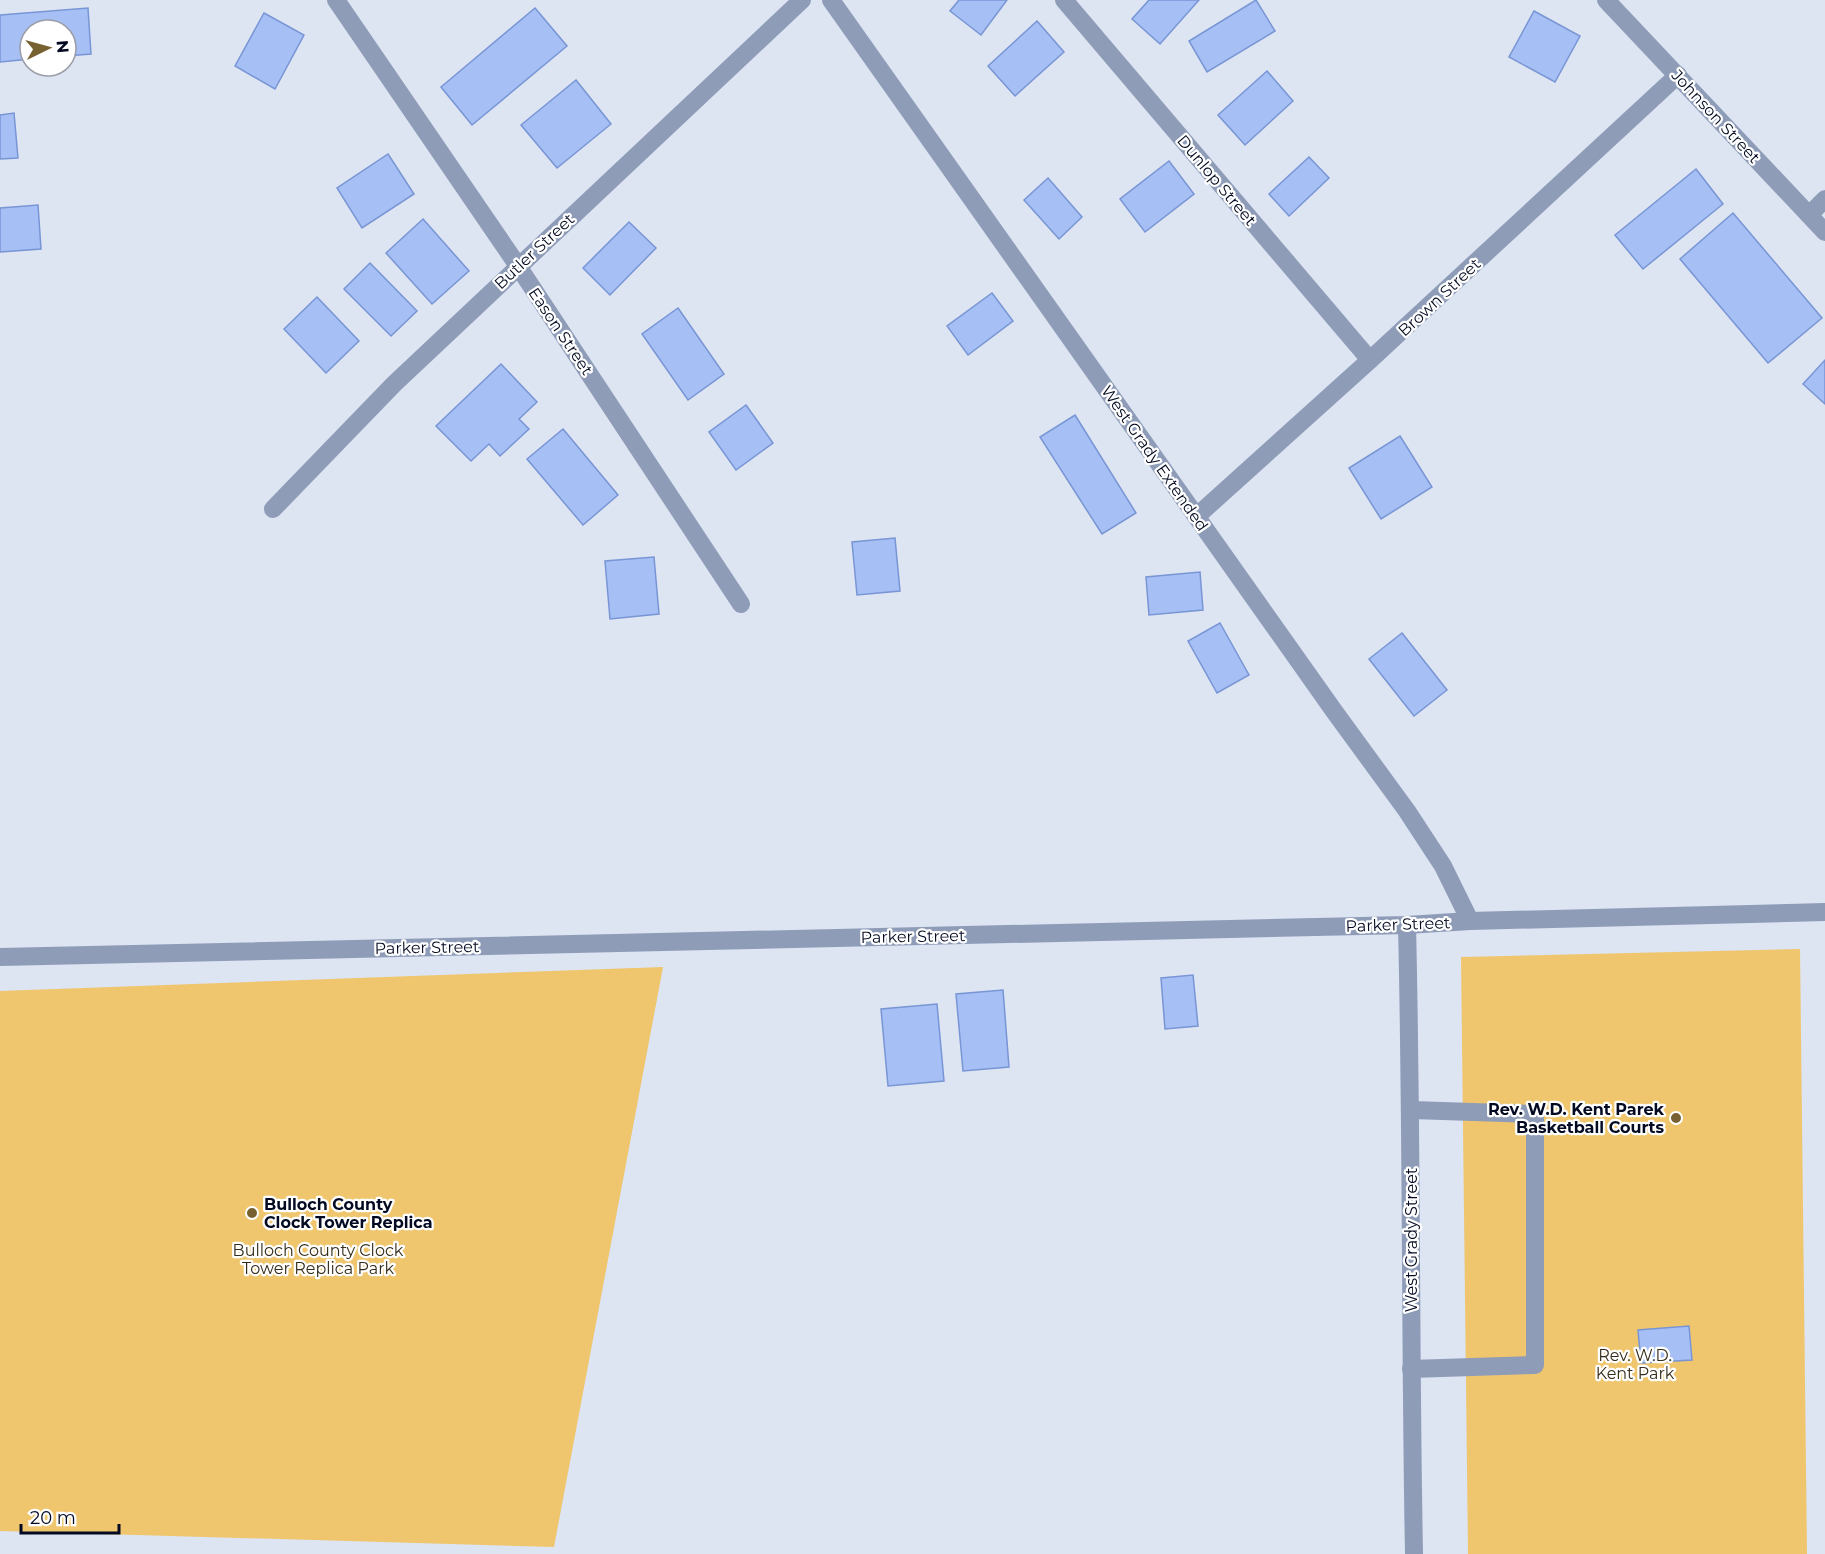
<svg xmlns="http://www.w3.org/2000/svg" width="1825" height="1554" font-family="Montserrat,sans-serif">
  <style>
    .green { fill: #efc66d }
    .building { fill: #a6bff4; stroke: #7895d5; stroke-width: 1.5 }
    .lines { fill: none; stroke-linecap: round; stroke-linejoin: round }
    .minor { stroke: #8e9cb8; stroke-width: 18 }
    .poi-dot { fill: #776131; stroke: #fff; stroke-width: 2 }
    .labels { text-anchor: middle; stroke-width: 4.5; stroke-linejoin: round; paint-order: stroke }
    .street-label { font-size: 16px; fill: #030a21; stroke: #fff }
    .poi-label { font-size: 16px; font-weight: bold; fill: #030a21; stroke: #fff; text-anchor: end }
    .park-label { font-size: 16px; fill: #352c1a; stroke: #fff }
  </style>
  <rect width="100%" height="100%" fill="#dde4f2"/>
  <g class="green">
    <path d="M1800 949 1807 1554H1468L1461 957Z"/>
    <path d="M663 967 554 1547 0 1531V991Z"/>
  </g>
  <g class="building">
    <path d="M959 0H1007L981 35 950 11Z"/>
    <path d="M1149 0H1199L1160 44 1132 19Z"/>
    <path d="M1256 0 1275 31 1207 72 1189 41Z"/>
    <path d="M88 8 91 54 66 56V30H30V59L0 62V15Z"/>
    <path d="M535 8 567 46 472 125 441 87Z"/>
    <path d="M1534 11 1580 36 1555 82 1509 57Z"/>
    <path d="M264 13 304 35 275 89 235 66Z"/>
    <path d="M1037 21 1064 52 1015 96 988 66Z"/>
    <path d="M1267 71 1293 101 1245 145 1218 115Z"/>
    <path d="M576 80 611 124 557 168 521 125Z"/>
    <path d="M14 113 18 158 0 159V115Z"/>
    <path d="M388 154 414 194 362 228 337 188Z"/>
    <path d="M1309 157 1329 178 1289 216 1269 194Z"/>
    <path d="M1169 161 1194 194 1145 232 1120 199Z"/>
    <path d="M1696 169 1723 204 1643 269 1615 235Z"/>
    <path d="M1048 178 1082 217 1059 239 1024 200Z"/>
    <path d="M38 205 41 249 0 252V208Z"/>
    <path d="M1733 213 1822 318 1768 363 1680 259Z"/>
    <path d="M423 219 469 271 432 304 386 253Z"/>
    <path d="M629 222 656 248 610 295 583 268Z"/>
    <path d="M370 263 417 311 391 336 344 289Z"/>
    <path d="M992 293 1013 321 968 355 947 326Z"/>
    <path d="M317 297 359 341 326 373 284 329Z"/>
    <path d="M678 308 724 374 688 400 642 334Z"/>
    <path d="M1825 360V404L1803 384Z"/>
    <path d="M501 364 537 402 519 419 529 429 500 456 489 444 471 461 436 426Z"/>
    <path d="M746 405 773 443 736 470 709 432Z"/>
    <path d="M1075 415 1136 513 1102 534 1040 437Z"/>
    <path d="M563 429 618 495 583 525 527 459Z"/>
    <path d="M1400 436 1432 487 1381 519 1349 468Z"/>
    <path d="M895 538 900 591 857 595 852 542Z"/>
    <path d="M654 557 659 614 610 619 605 561Z"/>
    <path d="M1200 572 1203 610 1149 615 1146 577Z"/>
    <path d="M1220 623 1249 675 1217 693 1188 641Z"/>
    <path d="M1402 633 1447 690 1414 716 1369 659Z"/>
    <path d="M1193 975 1198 1026 1165 1029 1161 978Z"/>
    <path d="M1003 990 1009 1067 963 1071 956 994Z"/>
    <path d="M937 1004 944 1081 888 1086 881 1009Z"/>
    <path d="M1689 1326 1692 1360 1641 1363 1638 1330Z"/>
  </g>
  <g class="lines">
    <g class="minor">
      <path d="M336 0 518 266 741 604"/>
      <path d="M831 0 1334 711 1407 811 1443 866 1470 921"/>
      <path d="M1064 0 1370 360"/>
      <path d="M1606 0 1825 232"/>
      <path d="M1809 215 1825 199"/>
      <path d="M273 509 394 384 802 0"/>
      <path d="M1197 516 1370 360 1678 75"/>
      <path d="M1407 925C1412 1135 1410 1344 1414 1554"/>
      <path d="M0 957 1407 925 1470 921 1825 912"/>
      <path d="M1411 1369 1535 1365V1114L1412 1110"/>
    </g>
  </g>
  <g class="poi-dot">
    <circle cx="1676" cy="1118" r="6"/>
    <circle cx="252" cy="1213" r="6"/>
  </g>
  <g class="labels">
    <g class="street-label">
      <text transform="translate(1716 116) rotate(47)" y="6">Johnson Street</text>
      <text transform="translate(1217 180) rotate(50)" y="6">Dunlop Street</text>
      <text transform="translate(534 251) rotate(-43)" y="6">Butler Street</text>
      <text transform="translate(1439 297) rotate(-43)" y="6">Brown Street</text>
      <text transform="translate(561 331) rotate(56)" y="6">Eason Street</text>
      <text transform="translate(1155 458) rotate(55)" y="6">West Grady Extended</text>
      <text transform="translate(1398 924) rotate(-2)" y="6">Parker Street</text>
      <text transform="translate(913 936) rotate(-1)" y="6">Parker Street</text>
      <text transform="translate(427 947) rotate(-1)" y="6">Parker Street</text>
      <text transform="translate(1411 1240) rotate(-90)" y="6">West Grady Street</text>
    </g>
    <g class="poi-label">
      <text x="1664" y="1115">Rev. W.D. Kent Parek<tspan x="1664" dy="18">Basketball Courts</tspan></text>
      <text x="264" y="1210" text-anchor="start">Bulloch County<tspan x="264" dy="18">Clock Tower Replica</tspan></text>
    </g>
    <g class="park-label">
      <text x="318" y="1256">Bulloch County Clock<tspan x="318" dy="18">Tower Replica Park</tspan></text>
      <text x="1635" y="1361">Rev. W.D.<tspan x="1635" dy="18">Kent Park</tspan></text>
    </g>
  </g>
  <g transform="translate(48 48) rotate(85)"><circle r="28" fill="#ffffff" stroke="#9a9da6" stroke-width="1.5"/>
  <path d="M0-4.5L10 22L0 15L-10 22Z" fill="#776131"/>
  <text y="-9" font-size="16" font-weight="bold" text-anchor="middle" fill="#030a21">N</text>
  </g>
  <path d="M21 1524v9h98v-9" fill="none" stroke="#030a21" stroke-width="3"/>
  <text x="30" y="1524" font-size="18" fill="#030a21" stroke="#ffffff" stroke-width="4.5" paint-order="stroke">20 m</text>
</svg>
